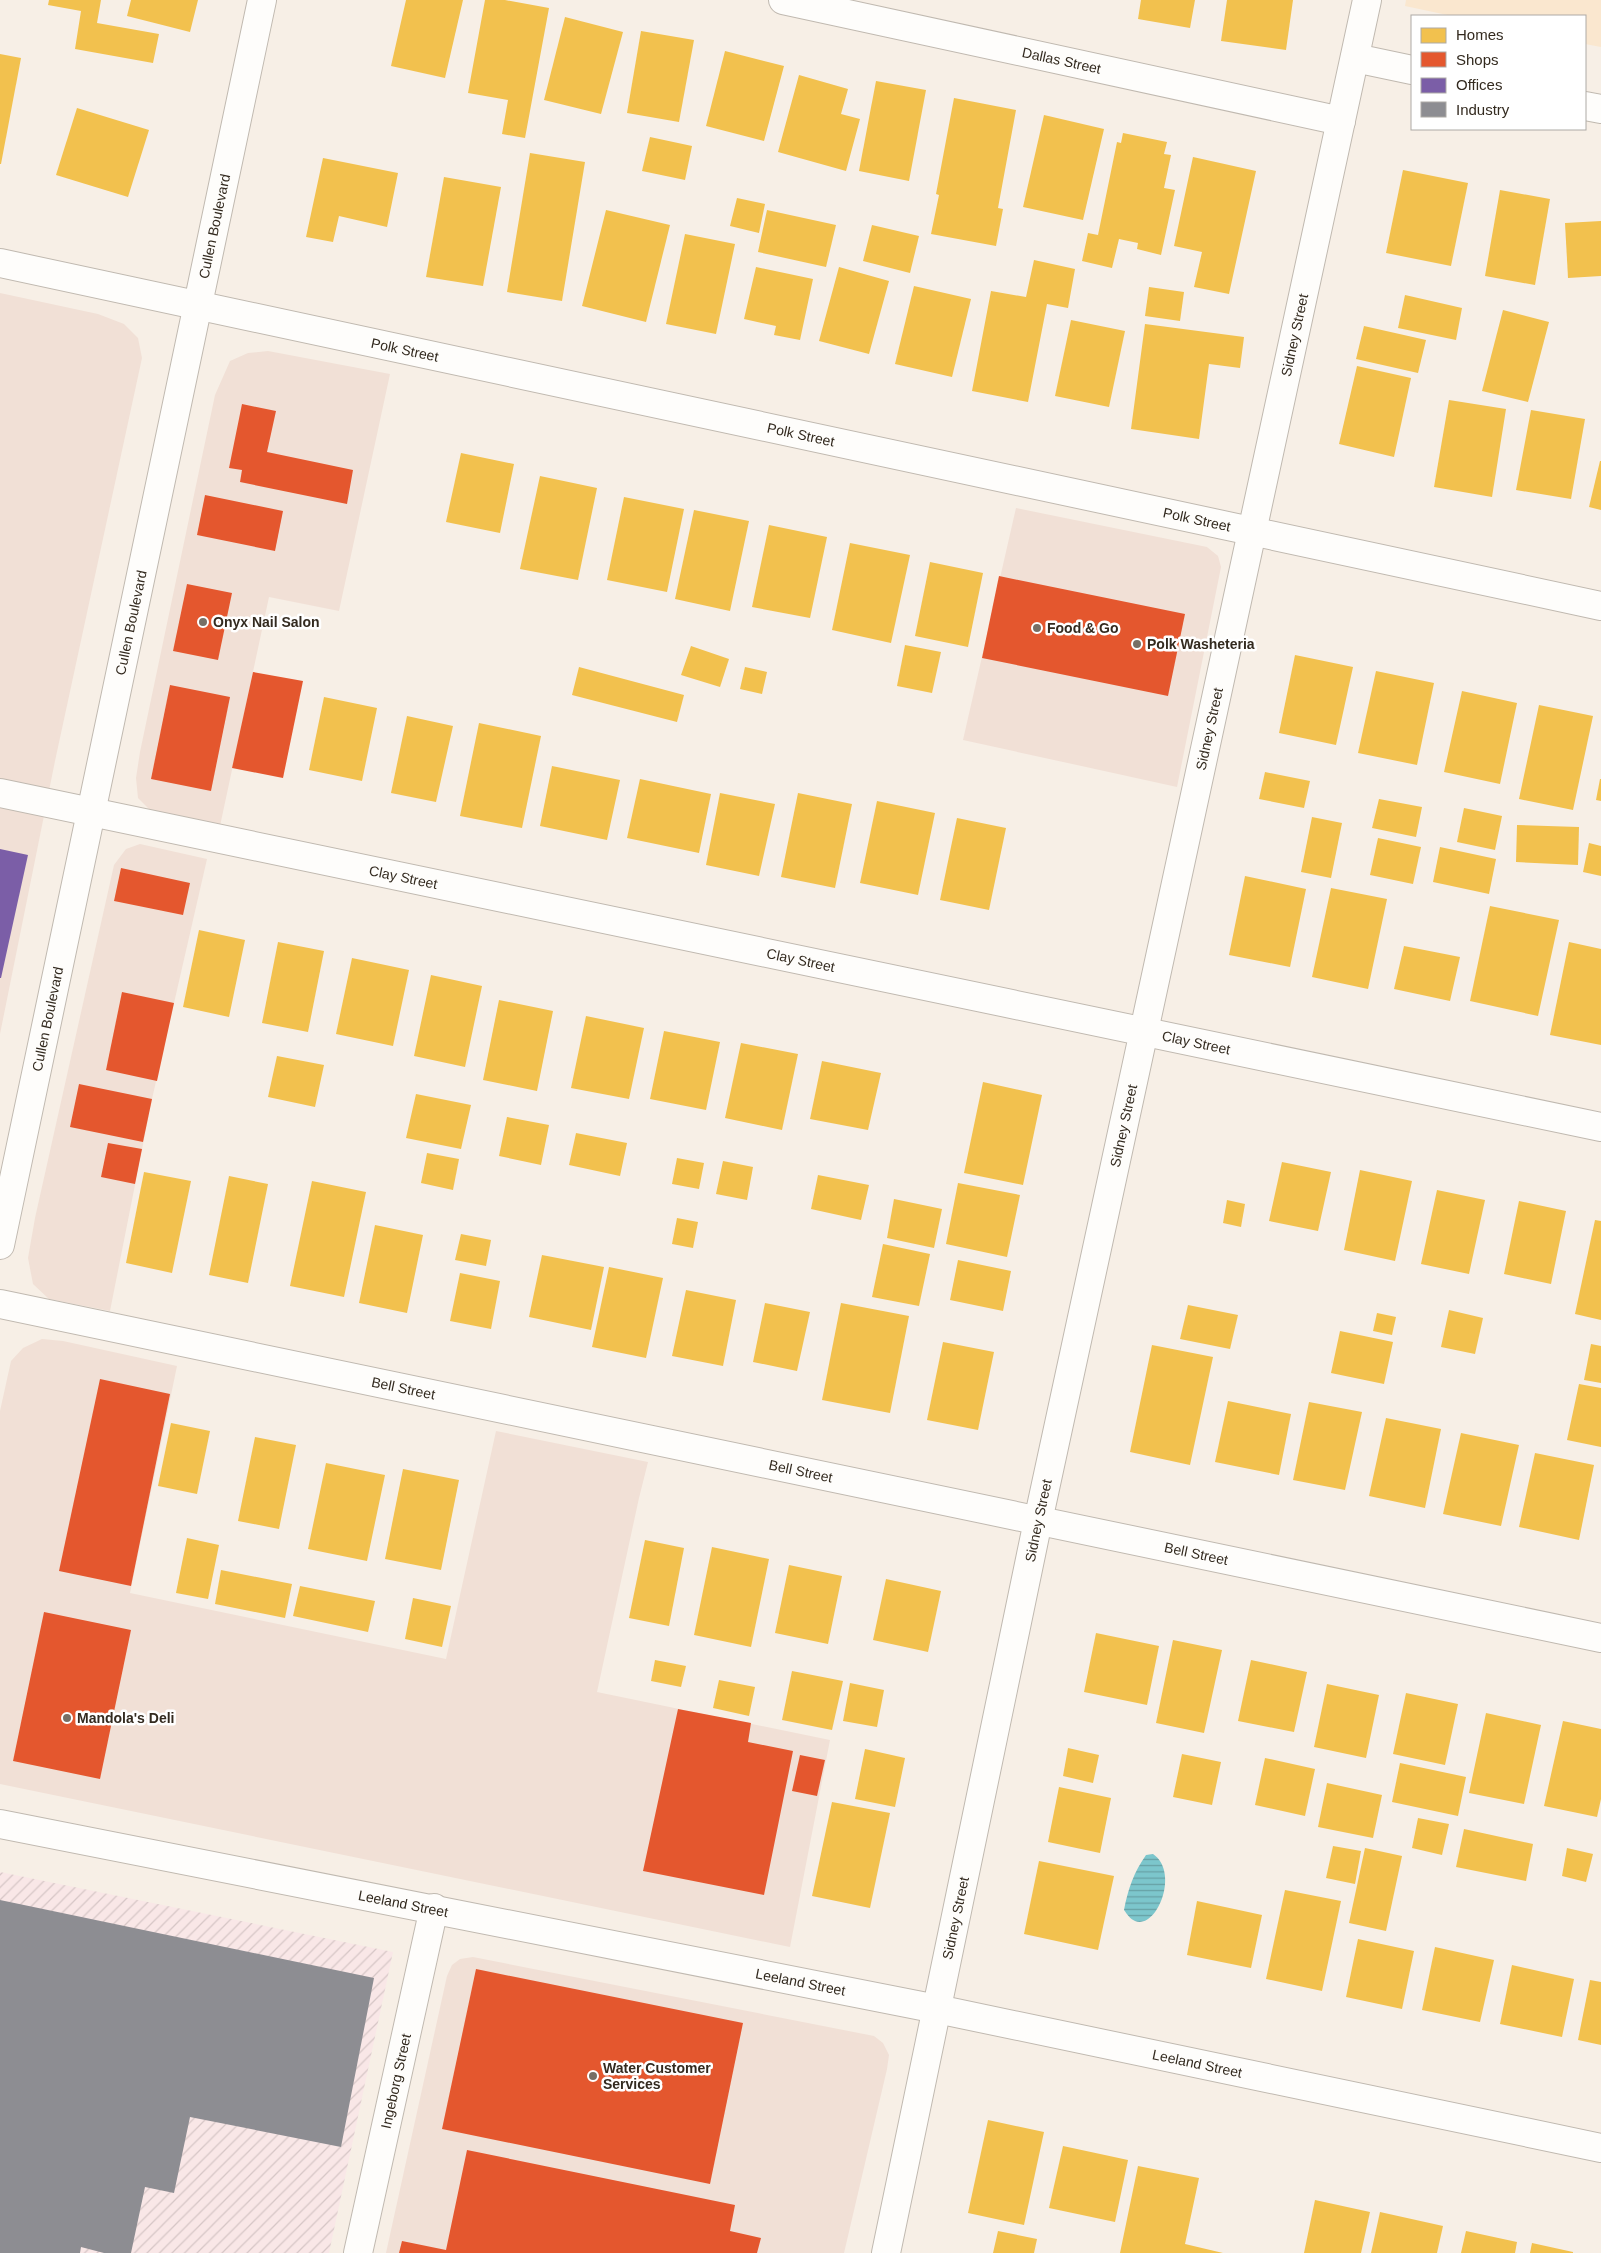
<svg xmlns="http://www.w3.org/2000/svg" width="1601" height="2253" font-family="Helvetica,sans-serif">
  <style>
    .commercial { fill: #f1e0d6 }
    .industrial { fill: url(#industrial-furrows) }
    .built { fill: #fae7cf }
    .water { fill: url(#water-rules) }
    .homes { fill: #f2c14e }
    .shops { fill: #e4572e }
    .offices { fill: #7b5ea7 }
    .industry { fill: #8d8d92 }
    .lines { fill: none; stroke-linecap: round; stroke-linejoin: round }
    .minor-casing { stroke: #c0b9b0; stroke-width: 30 }
    .tertiary-casing { stroke: #c0b9b0; stroke-width: 30 }
    .secondary-casing { stroke: #c0b9b0; stroke-width: 30 }
    .minor { stroke: #fefdfb; stroke-width: 28 }
    .tertiary { stroke: #fefdfb; stroke-width: 28 }
    .secondary { stroke: #fefdfb; stroke-width: 28 }
    .poi-dot { fill: #786f65; stroke: #fff; stroke-width: 2 }
    .labels { text-anchor: middle; stroke-width: 5; stroke-linejoin: round; paint-order: stroke }
    .street-label { font-size: 14px; fill: #332a1f; stroke: #fff }
    .poi-label { font-size: 14px; font-weight: bold; fill: #332a1f; stroke: #fff; text-anchor: start }
  </style>
  <defs>
    <pattern id="industrial-furrows" width="10" height="10" patternUnits="userSpaceOnUse" patternTransform="scale(1.25)"><rect width="10" height="10" fill="#f9e7e7"/><path d="M-1 1l2-2M0 10L10 0M9 11l2-2" fill="none" stroke="#d6c6c6"/></pattern>
    <pattern id="water-rules" width="6" height="5" patternUnits="userSpaceOnUse" patternTransform="scale(1.25)"><rect width="6" height="5" fill="#7cc6cc"/><path d="M0 2.5h6" fill="none" stroke="#66a1a5"/></pattern>
  </defs>
  <rect width="100%" height="100%" fill="#f7efe6"/>
  <g class="commercial">
    <path d="M0 293 98 314 124 324 138 338 142 358 55 761 0 1034Z"/>
    <path d="M268 351 390 374 339 611 269 597 220 826 155 815 138 798 136 778 140 752 215 395 230 361 248 353Z"/>
    <path d="M1016 508 1207 547 1218 556 1221 567 1177 787 963 740Z"/>
    <path d="M140 844 207 859 152 1099 110 1311 49 1299 33 1284 28 1258 35 1218 114 865 126 849Z"/>
    <path d="M42 1339 63 1341 177 1366 130 1593 446 1659 496 1431 648 1462 639 1498 597 1692 830 1740 790 1947 0 1784V1411L11 1361 23 1348Z"/>
    <path d="M473 1957 874 2036 883 2043 889 2055 887 2069 844 2253H386L447 1976 452 1965 460 1959Z"/>
  </g>
  <path class="industrial" d="M0 1872 393 1952 329 2253H0Z"/>
  <path class="built" d="M1406 0H1601V47L1585 44V16H1452L1405 6Z"/>
  <path class="water" d="M1153 1854C1180 1872 1157 1930 1135 1921 1130 1919 1127 1914 1124 1910 1128 1889 1134 1872 1146 1855Z"/>
  <g class="homes">
    <path d="M49 0H101L97 23 159 34 153 63 75 49 81 11 48 5Z"/>
    <path d="M131 0H198L190 32 127 16Z"/>
    <path d="M406 0H463L445 78 391 66Z"/>
    <path d="M485 0H505L549 8 525 138 502 134 508 100 468 93Z"/>
    <path d="M1141 0H1195L1190 28 1138 19Z"/>
    <path d="M1227 0H1293L1286 50 1221 41Z"/>
    <path d="M565 17 623 32 601 114 544 100Z"/>
    <path d="M641 31 694 40 679 122 627 113Z"/>
    <path d="M725 51 784 66 764 141 706 126Z"/>
    <path d="M0 54 21 58 1 164H0Z"/>
    <path d="M799 75 848 89 841 114 860 119 846 171 778 152Z"/>
    <path d="M876 81 926 90 909 181 859 171Z"/>
    <path d="M954 98 1016 110 998 208 1003 209 996 246 931 234 939 195 936 194Z"/>
    <path d="M77 108 149 130 128 197 56 175Z"/>
    <path d="M1044 115 1104 129 1083 220 1023 207Z"/>
    <path d="M1123 133 1167 142 1164 154 1171 155 1164 188 1175 190 1161 255 1137 249 1138 243 1119 239 1112 268 1082 261 1088 233 1098 235 1117 142 1121 143Z"/>
    <path d="M650 137 692 146 685 180 642 171Z"/>
    <path d="M530 153 585 162 562 301 507 292Z"/>
    <path d="M1193 157 1256 171 1229 294 1194 287 1202 252 1174 246Z"/>
    <path d="M323 158 398 173 387 227 339 216 333 242 306 237Z"/>
    <path d="M1403 170 1468 183 1451 266 1386 253Z"/>
    <path d="M444 177 501 187 483 286 426 277Z"/>
    <path d="M1500 190 1550 199 1535 285 1485 276Z"/>
    <path d="M737 198 765 204 759 233 730 226Z"/>
    <path d="M606 210 670 225 646 322 582 306Z"/>
    <path d="M767 210 836 225 826 267 758 252Z"/>
    <path d="M1601 221V276L1568 278 1565 223Z"/>
    <path d="M872 225 919 236 910 273 863 261Z"/>
    <path d="M685 234 735 244 716 334 666 324Z"/>
    <path d="M1034 260 1075 269 1068 308 1047 304 1028 402 972 391 991 291 1026 297Z"/>
    <path d="M756 267 813 279 800 340 774 335 776 326 744 319Z"/>
    <path d="M839 267 889 281 869 354 819 341Z"/>
    <path d="M914 286 971 299 952 377 895 364Z"/>
    <path d="M1149 287 1184 292 1180 321 1145 316Z"/>
    <path d="M1405 295 1462 308 1456 340 1398 328Z"/>
    <path d="M1503 310 1549 322 1528 402 1482 391Z"/>
    <path d="M1071 320 1125 331 1109 407 1055 396Z"/>
    <path d="M1145 324 1244 337 1240 368 1209 364 1199 439 1131 429Z"/>
    <path d="M1364 326 1426 340 1418 373 1356 359Z"/>
    <path d="M1357 366 1411 378 1394 457 1339 444Z"/>
    <path d="M1449 400 1506 409 1492 497 1434 487Z"/>
    <path d="M1531 410 1585 419 1571 499 1516 490Z"/>
    <path d="M461 453 514 464 500 533 446 522Z"/>
    <path d="M1600 461H1601V510L1589 507Z"/>
    <path d="M540 476 597 488 578 580 520 569Z"/>
    <path d="M624 497 684 509 667 592 607 580Z"/>
    <path d="M694 510 749 521 730 611 675 599Z"/>
    <path d="M769 525 827 537 810 618 752 607Z"/>
    <path d="M850 543 910 555 891 643 832 630Z"/>
    <path d="M930 562 983 573 968 647 915 636Z"/>
    <path d="M905 645 941 652 932 693 897 686Z"/>
    <path d="M691 646 729 659 720 687 681 675Z"/>
    <path d="M1295 655 1353 667 1336 745 1279 733Z"/>
    <path d="M579 667 684 695 677 722 572 695Z"/>
    <path d="M745 667 767 672 762 694 740 689Z"/>
    <path d="M1376 671 1434 683 1417 765 1358 753Z"/>
    <path d="M1462 691 1517 703 1500 784 1444 772Z"/>
    <path d="M324 697 377 708 362 781 309 770Z"/>
    <path d="M1539 705 1593 716 1573 810 1519 799Z"/>
    <path d="M407 716 453 726 436 802 391 793Z"/>
    <path d="M479 723 541 736 522 828 460 816Z"/>
    <path d="M552 766 620 780 607 840 540 826Z"/>
    <path d="M1265 772 1310 781 1304 808 1259 799Z"/>
    <path d="M640 779 711 794 699 853 627 838Z"/>
    <path d="M1600 779H1601V801L1596 800Z"/>
    <path d="M720 793 775 804 759 876 706 865Z"/>
    <path d="M798 793 852 804 835 888 781 877Z"/>
    <path d="M1379 799 1422 807 1416 837 1372 828Z"/>
    <path d="M877 801 935 813 918 895 860 883Z"/>
    <path d="M1464 808 1502 816 1495 850 1457 842Z"/>
    <path d="M1312 817 1342 823 1331 878 1301 872Z"/>
    <path d="M957 818 1006 828 989 910 940 900Z"/>
    <path d="M1517 825 1579 827 1578 865 1516 862Z"/>
    <path d="M1378 838 1421 847 1413 884 1370 875Z"/>
    <path d="M1589 843 1601 846V876L1583 872Z"/>
    <path d="M1440 847 1496 859 1489 894 1433 882Z"/>
    <path d="M1245 876 1306 889 1290 967 1229 955Z"/>
    <path d="M1331 888 1387 899 1368 989 1312 977Z"/>
    <path d="M1490 906 1559 920 1538 1016 1470 1001Z"/>
    <path d="M199 930 245 940 229 1017 183 1007Z"/>
    <path d="M278 942 324 951 308 1032 262 1023Z"/>
    <path d="M1569 942 1601 949V1045L1550 1035Z"/>
    <path d="M1404 946 1460 957 1450 1001 1394 989Z"/>
    <path d="M352 958 409 970 393 1046 336 1034Z"/>
    <path d="M431 975 482 986 465 1067 414 1056Z"/>
    <path d="M499 1000 553 1011 537 1091 483 1080Z"/>
    <path d="M586 1016 644 1028 629 1099 571 1088Z"/>
    <path d="M664 1031 720 1042 706 1110 650 1099Z"/>
    <path d="M741 1043 798 1054 782 1130 725 1118Z"/>
    <path d="M277 1056 324 1065 315 1107 268 1097Z"/>
    <path d="M822 1061 881 1073 868 1130 810 1119Z"/>
    <path d="M983 1082 1042 1095 1023 1185 964 1173Z"/>
    <path d="M416 1094 471 1105 461 1149 406 1138Z"/>
    <path d="M507 1117 549 1125 541 1165 499 1156Z"/>
    <path d="M576 1133 627 1143 620 1176 569 1165Z"/>
    <path d="M427 1153 459 1159 453 1190 421 1183Z"/>
    <path d="M677 1158 704 1163 699 1189 672 1184Z"/>
    <path d="M723 1161 753 1167 747 1200 716 1194Z"/>
    <path d="M1282 1162 1331 1172 1318 1231 1269 1221Z"/>
    <path d="M1360 1170 1412 1181 1395 1261 1344 1250Z"/>
    <path d="M144 1172 191 1181 172 1273 126 1263Z"/>
    <path d="M818 1175 869 1185 861 1220 811 1209Z"/>
    <path d="M229 1176 268 1184 248 1283 209 1275Z"/>
    <path d="M312 1181 366 1192 344 1297 290 1286Z"/>
    <path d="M958 1183 1020 1195 1007 1257 946 1244Z"/>
    <path d="M1437 1190 1485 1200 1469 1274 1421 1264Z"/>
    <path d="M894 1199 942 1209 934 1248 887 1238Z"/>
    <path d="M1227 1200 1245 1204 1241 1227 1223 1223Z"/>
    <path d="M1519 1201 1566 1211 1551 1284 1504 1274Z"/>
    <path d="M677 1218 698 1222 693 1248 672 1244Z"/>
    <path d="M1595 1220 1601 1221V1320L1575 1314Z"/>
    <path d="M375 1225 423 1235 407 1313 359 1303Z"/>
    <path d="M461 1234 491 1240 486 1266 455 1260Z"/>
    <path d="M883 1244 930 1254 919 1306 872 1297Z"/>
    <path d="M542 1255 604 1267 591 1330 529 1317Z"/>
    <path d="M958 1260 1011 1271 1003 1311 950 1300Z"/>
    <path d="M609 1267 663 1278 646 1358 592 1347Z"/>
    <path d="M460 1273 500 1281 491 1329 450 1321Z"/>
    <path d="M686 1290 736 1300 723 1366 672 1356Z"/>
    <path d="M765 1303 810 1312 797 1371 753 1362Z"/>
    <path d="M841 1303 909 1316 890 1413 822 1400Z"/>
    <path d="M1188 1305 1238 1315 1230 1349 1180 1339Z"/>
    <path d="M1449 1310 1483 1318 1475 1354 1441 1347Z"/>
    <path d="M1377 1313 1396 1317 1392 1335 1373 1331Z"/>
    <path d="M1340 1331 1393 1342 1384 1384 1331 1373Z"/>
    <path d="M943 1342 994 1352 978 1430 927 1420Z"/>
    <path d="M1591 1344 1601 1346V1383L1584 1380Z"/>
    <path d="M1152 1345 1213 1357 1190 1465 1130 1452Z"/>
    <path d="M1579 1384 1601 1388V1447L1567 1440Z"/>
    <path d="M1228 1401 1291 1414 1279 1475 1215 1462Z"/>
    <path d="M1309 1402 1362 1412 1345 1490 1293 1480Z"/>
    <path d="M1386 1418 1441 1429 1425 1508 1369 1496Z"/>
    <path d="M171 1423 210 1431 197 1494 158 1486Z"/>
    <path d="M1461 1433 1519 1445 1501 1526 1443 1514Z"/>
    <path d="M255 1437 296 1445 279 1529 238 1521Z"/>
    <path d="M1535 1453 1594 1465 1579 1540 1519 1527Z"/>
    <path d="M326 1463 385 1475 367 1561 308 1549Z"/>
    <path d="M403 1469 459 1480 441 1570 385 1559Z"/>
    <path d="M187 1538 219 1545 208 1599 176 1593Z"/>
    <path d="M645 1540 684 1548 669 1626 629 1618Z"/>
    <path d="M712 1547 769 1559 751 1647 694 1635Z"/>
    <path d="M789 1565 842 1576 828 1644 775 1633Z"/>
    <path d="M221 1570 292 1584 285 1618 215 1604Z"/>
    <path d="M886 1579 941 1591 928 1652 873 1640Z"/>
    <path d="M300 1586 375 1601 368 1632 293 1616Z"/>
    <path d="M413 1598 451 1606 442 1647 405 1639Z"/>
    <path d="M1096 1633 1159 1646 1147 1705 1084 1692Z"/>
    <path d="M1173 1640 1222 1650 1204 1733 1156 1723Z"/>
    <path d="M655 1660 686 1666 681 1687 651 1681Z"/>
    <path d="M1251 1660 1307 1672 1294 1732 1238 1721Z"/>
    <path d="M792 1671 843 1681 832 1730 782 1720Z"/>
    <path d="M719 1680 755 1687 749 1716 713 1708Z"/>
    <path d="M850 1683 884 1690 877 1727 843 1721Z"/>
    <path d="M1327 1684 1379 1695 1366 1758 1314 1747Z"/>
    <path d="M1406 1693 1458 1704 1445 1765 1393 1754Z"/>
    <path d="M1486 1713 1541 1725 1524 1804 1469 1793Z"/>
    <path d="M1563 1721 1601 1729V1799L1597 1817 1544 1806Z"/>
    <path d="M1068 1748 1099 1755 1093 1783 1063 1776Z"/>
    <path d="M865 1749 905 1758 895 1807 855 1799Z"/>
    <path d="M1182 1754 1221 1762 1212 1805 1173 1797Z"/>
    <path d="M1265 1758 1315 1769 1305 1816 1255 1805Z"/>
    <path d="M1400 1763 1466 1777 1458 1816 1392 1802Z"/>
    <path d="M1327 1783 1382 1795 1373 1838 1318 1827Z"/>
    <path d="M1059 1787 1111 1798 1100 1853 1048 1842Z"/>
    <path d="M832 1802 890 1813 870 1908 812 1896Z"/>
    <path d="M1418 1818 1449 1824 1442 1855 1412 1848Z"/>
    <path d="M1464 1829 1533 1844 1526 1881 1456 1867Z"/>
    <path d="M1333 1846 1361 1851 1355 1884 1326 1878Z"/>
    <path d="M1365 1848 1402 1856 1386 1931 1349 1923Z"/>
    <path d="M1567 1848 1593 1854 1586 1882 1562 1876Z"/>
    <path d="M1039 1861 1114 1876 1098 1950 1024 1934Z"/>
    <path d="M1285 1890 1341 1901 1322 1991 1266 1979Z"/>
    <path d="M1197 1901 1262 1915 1251 1968 1187 1955Z"/>
    <path d="M1358 1939 1414 1951 1402 2009 1346 1997Z"/>
    <path d="M1435 1947 1494 1960 1480 2022 1422 2010Z"/>
    <path d="M1512 1965 1574 1979 1562 2037 1500 2024Z"/>
    <path d="M1590 1980 1601 1982V2045L1578 2040Z"/>
    <path d="M988 2120 1044 2132 1024 2225 968 2213Z"/>
    <path d="M1063 2146 1128 2160 1115 2222 1049 2208Z"/>
    <path d="M1138 2166 1199 2178 1185 2244 1223 2253H1120Z"/>
    <path d="M1315 2200 1370 2212 1361 2253H1304Z"/>
    <path d="M1380 2212 1443 2226 1437 2253H1371Z"/>
    <path d="M998 2231 1037 2239 1034 2253H993Z"/>
    <path d="M1466 2231 1517 2242 1515 2253H1461Z"/>
    <path d="M1532 2243 1573 2252V2253H1530Z"/>
  </g>
  <g class="shops">
    <path d="M242 404 276 411 267 452 353 470 347 504 240 482 242 470 229 468Z"/>
    <path d="M205 495 283 511 275 551 197 535Z"/>
    <path d="M999 576 1185 614 1168 696 982 658Z"/>
    <path d="M187 584 232 593 218 660 173 651Z"/>
    <path d="M253 672 303 681 283 778 232 768Z"/>
    <path d="M170 685 230 697 211 791 151 779Z"/>
    <path d="M121 868 190 883 183 915 114 901Z"/>
    <path d="M122 992 174 1003 157 1081 106 1070Z"/>
    <path d="M79 1084 152 1099 143 1142 70 1127Z"/>
    <path d="M108 1143 142 1149 135 1184 101 1177Z"/>
    <path d="M100 1379 170 1394 131 1586 59 1571Z"/>
    <path d="M44 1612 131 1630 100 1779 13 1761Z"/>
    <path d="M678 1709 751 1723 748 1742 793 1751 764 1895 643 1871Z"/>
    <path d="M800 1755 825 1760 817 1796 792 1791Z"/>
    <path d="M476 1969 743 2023 710 2184 442 2129Z"/>
    <path d="M467 2150 735 2205 730 2231 761 2238 757 2253H399L402 2241 446 2250Z"/>
  </g>
  <path class="offices" d="M0 849 28 855 1 978H0Z"/>
  <path class="industry" d="M0 1900 374 1978 341 2147 190 2117 174 2193 145 2187 131 2253H104L81 2247 80 2253H0Z"/>
  <g class="lines">
    <defs>
      <g id="minor">
        <path id="s1" d="M783 0 1341 121"/>
        <path d="M1355 58 1412 70"/>
        <path d="M1585 106 1601 109"/>
        <path id="s2" d="M0 793 1601 1127"/>
        <path id="s3" d="M0 1304 1601 1638"/>
        <path id="s4" d="M358 2253 434 1908"/>
        <path id="s5" d="M886 2253 1038 1521 1367 0"/>
      </g>
      <g id="tertiary">
        <path id="s6" d="M0 1245 262 0"/>
      </g>
      <g id="secondary">
        <path id="s7" d="M0 263 1601 606"/>
        <path id="s8" d="M0 1824 937 2009 1601 2148"/>
      </g>
    </defs>
    <use href="#minor" class="minor-casing"/>
    <use href="#tertiary" class="tertiary-casing"/>
    <use href="#secondary" class="secondary-casing"/>
    <use href="#minor" class="minor"/>
    <use href="#tertiary" class="tertiary"/>
    <use href="#secondary" class="secondary"/>
  </g>
  <g class="poi-dot">
    <circle cx="203" cy="622" r="5"/>
    <circle cx="1037" cy="628" r="5"/>
    <circle cx="1137" cy="644" r="5"/>
    <circle cx="67" cy="1718" r="5"/>
    <circle cx="593" cy="2076" r="5"/>
  </g>
  <g class="labels">
    <g class="street-label">
      <text dy="5" stroke="none"><textPath href="#s1" startOffset="285">Dallas Street</textPath></text>
      <text dy="5" stroke="none"><textPath href="#s6" startOffset="1041">Cullen Boulevard</textPath></text>
      <text dy="5" stroke="none"><textPath href="#s5" startOffset="1961">Sidney Street</textPath></text>
      <text dy="5" stroke="none"><textPath href="#s7" startOffset="414">Polk Street</textPath></text>
      <text dy="5" stroke="none"><textPath href="#s7" startOffset="819">Polk Street</textPath></text>
      <text dy="5" stroke="none"><textPath href="#s7" startOffset="1224">Polk Street</textPath></text>
      <text dy="5" stroke="none"><textPath href="#s6" startOffset="636">Cullen Boulevard</textPath></text>
      <text dy="5" stroke="none"><textPath href="#s5" startOffset="1558">Sidney Street</textPath></text>
      <text dy="5" stroke="none"><textPath href="#s2" startOffset="412">Clay Street</textPath></text>
      <text dy="5" stroke="none"><textPath href="#s2" startOffset="818">Clay Street</textPath></text>
      <text dy="5" stroke="none"><textPath href="#s6" startOffset="231">Cullen Boulevard</textPath></text>
      <text dy="5" stroke="none"><textPath href="#s2" startOffset="1222">Clay Street</textPath></text>
      <text dy="5" stroke="none"><textPath href="#s5" startOffset="1152">Sidney Street</textPath></text>
      <text dy="5" stroke="none"><textPath href="#s3" startOffset="412">Bell Street</textPath></text>
      <text dy="5" stroke="none"><textPath href="#s3" startOffset="818">Bell Street</textPath></text>
      <text dy="5" stroke="none"><textPath href="#s5" startOffset="748">Sidney Street</textPath></text>
      <text dy="5" stroke="none"><textPath href="#s3" startOffset="1222">Bell Street</textPath></text>
      <text dy="5" stroke="none"><textPath href="#s8" startOffset="411">Leeland Street</textPath></text>
      <text dy="5" stroke="none"><textPath href="#s5" startOffset="342">Sidney Street</textPath></text>
      <text dy="5" stroke="none"><textPath href="#s8" startOffset="816">Leeland Street</textPath></text>
      <text dy="5" stroke="none"><textPath href="#s8" startOffset="1221">Leeland Street</textPath></text>
      <text dy="5" stroke="none"><textPath href="#s4" startOffset="176">Ingeborg Street</textPath></text>
    </g>
    <g class="poi-label">
      <text x="213" y="627">Onyx Nail Salon</text>
      <text x="1047" y="633">Food &amp; Go</text>
      <text x="1147" y="649">Polk Washeteria</text>
      <text x="77" y="1723">Mandola's Deli</text>
      <text x="603" y="2073">Water Customer<tspan x="603" dy="16">Services</tspan></text>
    </g>
  </g>
  <rect x="1411" y="15" width="175" height="115" fill="#ffffff" stroke="#adaaa5"/>
  <rect x="1421" y="28" width="25" height="15" fill="#f2c14e" stroke="#adaaa5"/>
  <text x="1456" y="40" font-size="15" fill="#332a1f">Homes</text>
  <rect x="1421" y="52" width="25" height="15" fill="#e4572e" stroke="#adaaa5"/>
  <text x="1456" y="65" font-size="15" fill="#332a1f">Shops</text>
  <rect x="1421" y="78" width="25" height="15" fill="#7b5ea7" stroke="#adaaa5"/>
  <text x="1456" y="90" font-size="15" fill="#332a1f">Offices</text>
  <rect x="1421" y="102" width="25" height="15" fill="#8d8d92" stroke="#adaaa5"/>
  <text x="1456" y="115" font-size="15" fill="#332a1f">Industry</text>
</svg>
